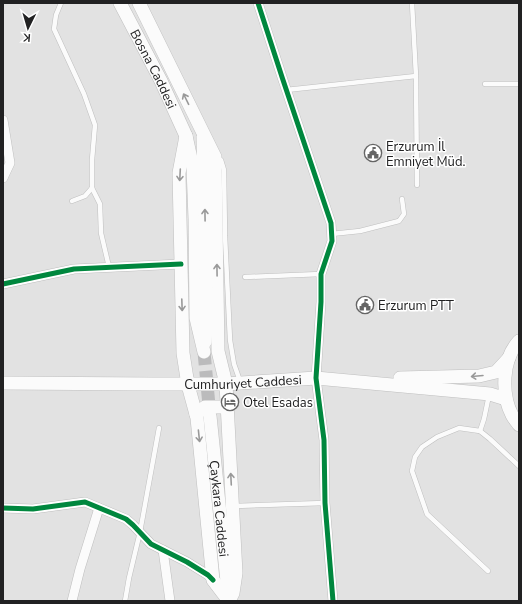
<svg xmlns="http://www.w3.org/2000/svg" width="522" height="604" font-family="'Nunito Sans',sans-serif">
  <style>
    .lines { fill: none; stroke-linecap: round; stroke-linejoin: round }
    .secondary-tunnel { stroke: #bbbbbc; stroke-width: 13; stroke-dasharray: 13 6; stroke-linecap: butt }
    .lane-casing { stroke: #bfbfbf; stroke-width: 5.5 }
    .street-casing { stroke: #bfbfbf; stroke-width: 10 }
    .secondary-casing { stroke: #bfbfbf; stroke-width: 14 }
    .lane { stroke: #fbfbfb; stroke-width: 4.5 }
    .street { stroke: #fbfbfb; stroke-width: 9 }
    .secondary { stroke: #fbfbfb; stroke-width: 13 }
    .cycleway-casing { stroke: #fff; stroke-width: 8 }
    .cycleway { stroke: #00873e; stroke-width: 5 }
    .oneway { stroke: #999 }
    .labels { text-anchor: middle; stroke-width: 3; stroke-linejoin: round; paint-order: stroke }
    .street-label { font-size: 13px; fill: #212122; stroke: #fff }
    .poi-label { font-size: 13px; fill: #212122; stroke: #fff; text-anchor: start }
  </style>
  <rect width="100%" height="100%" fill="#e2e2e2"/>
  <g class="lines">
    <path class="secondary-tunnel" d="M204 352 210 416"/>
    <defs>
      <g id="lane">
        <path d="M61 3 56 15 54 29 84 94 95 125 92 160V188L85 196 72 201"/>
        <path d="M412 3 416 76 417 185"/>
        <path d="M485 84H519"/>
        <path d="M286 90 416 76"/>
        <path d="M216 158 221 160 224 170 225 236 230 340 234 364 240 381"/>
        <path d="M92 188 100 204 101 233 109 267"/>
        <path d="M331 234 360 231 399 221 404 214 402 199"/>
        <path d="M245 277 321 274"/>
        <path d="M480 431 484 419 489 395"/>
        <path d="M235 506 325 503"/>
        <path d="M488 571 427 514 412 471 415 457 422 447 437 437 459 428 480 431 490 439 519 466"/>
        <path d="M125 601 129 578 140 532 159 428"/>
      </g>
      <g id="street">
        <path d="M258 3 282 77 331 223 332 241 321 274V302L316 378 324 440 325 503 333 601"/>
        <path d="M3 120 10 163 3 178"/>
        <path d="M3 284 74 269 181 264"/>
        <path d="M3 508 33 509 85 502 126 519 133 525 151 544 187 562 208 575 213 580"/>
        <path d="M163 550 170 601"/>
        <path d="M72 601 80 569 99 508"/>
      </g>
      <g id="secondary">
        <path id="s1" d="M120 3 161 81 186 136 193 168 195 219 196 318 204 352"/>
        <path d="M139 3 215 157 218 351 226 384 236 573 233 593 229 601"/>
        <path d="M186 136 179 173 183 353 188 385 197 418 213 580 229 601"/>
        <path d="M203 138 207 319 205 342"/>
        <path d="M519 341C502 359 501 394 512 415 514 419 517 422 519 425"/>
        <path d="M400 378 479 376 496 372 509 358"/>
        <path id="s2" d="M3 383 152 384H226L316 378 490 394 506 399"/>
        <path d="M196 414 205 407H224L227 408"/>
        <path id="s3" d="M210 416 228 591"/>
      </g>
    </defs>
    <use href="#lane" class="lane-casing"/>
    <use href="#street" class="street-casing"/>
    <use href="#secondary" class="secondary-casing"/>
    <use href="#lane" class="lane"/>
    <use href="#street" class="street"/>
    <use href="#secondary" class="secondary"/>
    <defs>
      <g id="cycleway">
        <path d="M258 3 282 77 331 223 332 241 321 274V302L316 378 324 440 325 503 333 601"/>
        <path d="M3 284 74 269 181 264"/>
        <path d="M3 508 33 509 85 502 126 519 133 525 151 544 187 562 208 575 213 580"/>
      </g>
    </defs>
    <use href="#cycleway" class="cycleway-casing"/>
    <use href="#cycleway" class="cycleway"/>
  </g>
  <defs><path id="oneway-shaft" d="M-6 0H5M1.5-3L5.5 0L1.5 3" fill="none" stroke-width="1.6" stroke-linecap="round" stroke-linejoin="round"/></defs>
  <g class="oneway">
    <use href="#oneway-shaft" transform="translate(186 99) rotate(-116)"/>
    <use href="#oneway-shaft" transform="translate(180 175) rotate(93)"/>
    <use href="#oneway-shaft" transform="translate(205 215) rotate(-91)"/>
    <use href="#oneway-shaft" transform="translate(217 270) rotate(-91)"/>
    <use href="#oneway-shaft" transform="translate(182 305) rotate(88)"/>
    <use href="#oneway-shaft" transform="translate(477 376) rotate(175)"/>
    <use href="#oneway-shaft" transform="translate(199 436) rotate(84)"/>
    <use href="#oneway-shaft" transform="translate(231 479) rotate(-93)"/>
  </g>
  <defs>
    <symbol id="civic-ring" viewBox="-11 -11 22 22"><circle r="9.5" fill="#fff" stroke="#656565" stroke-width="1.5"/><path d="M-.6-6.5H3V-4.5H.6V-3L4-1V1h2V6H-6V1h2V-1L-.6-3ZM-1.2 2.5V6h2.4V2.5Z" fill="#656565"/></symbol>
    <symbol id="hotel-ring" viewBox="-11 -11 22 22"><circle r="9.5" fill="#fff" stroke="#656565" stroke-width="1.5"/><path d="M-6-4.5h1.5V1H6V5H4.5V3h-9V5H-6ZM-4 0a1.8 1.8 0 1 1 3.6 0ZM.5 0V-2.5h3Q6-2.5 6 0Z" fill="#656565"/></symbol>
  </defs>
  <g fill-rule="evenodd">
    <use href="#civic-ring" x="363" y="143" width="20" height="20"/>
    <use href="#civic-ring" x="355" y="295" width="20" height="20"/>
    <use href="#hotel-ring" x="220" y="392" width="20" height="20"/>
  </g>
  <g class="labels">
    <g class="street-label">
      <text dy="5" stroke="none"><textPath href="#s1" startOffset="74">Bosna Caddesi</textPath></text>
      <text dy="5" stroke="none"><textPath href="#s2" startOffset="240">Cumhuriyet Caddesi</textPath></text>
      <text dy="5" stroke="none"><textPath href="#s3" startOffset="93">Çaykara Caddesi</textPath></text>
    </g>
    <g class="poi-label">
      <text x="386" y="151">Erzurum İl<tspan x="386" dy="15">Emniyet Müd.</tspan></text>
      <text x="378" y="310">Erzurum PTT</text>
      <text x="243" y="407">Otel Esadas</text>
    </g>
  </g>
  <rect width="522" height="604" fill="none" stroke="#212122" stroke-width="8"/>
  <g transform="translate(28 28) rotate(185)" stroke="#ffffff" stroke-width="3" paint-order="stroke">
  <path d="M0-3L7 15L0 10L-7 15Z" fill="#212122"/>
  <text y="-6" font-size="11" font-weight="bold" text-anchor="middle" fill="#212122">K</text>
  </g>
</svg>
